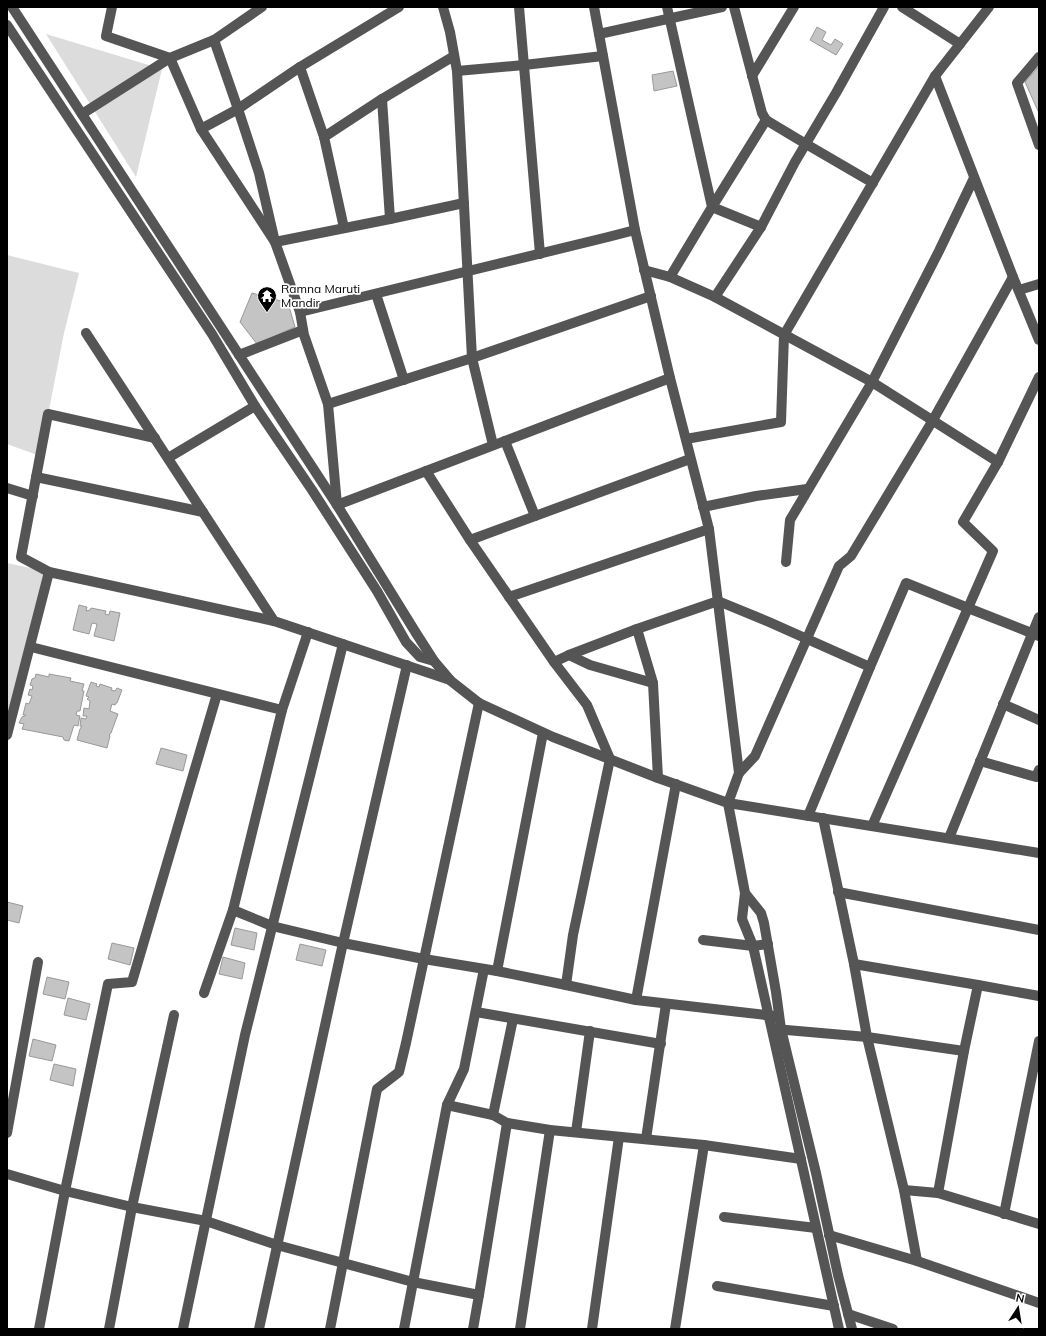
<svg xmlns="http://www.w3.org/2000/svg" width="1046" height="1336" font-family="Mulish,sans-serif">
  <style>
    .green { fill: #dcdcdc }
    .building { fill: #c4c4c4; stroke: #999 }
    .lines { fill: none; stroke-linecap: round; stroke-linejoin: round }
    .minor { stroke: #555; stroke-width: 10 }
    .labels { text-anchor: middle; stroke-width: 3.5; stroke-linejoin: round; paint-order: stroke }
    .poi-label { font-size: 12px; fill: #000; stroke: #fff; text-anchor: start }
  </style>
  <rect width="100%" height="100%" fill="#fff"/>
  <g class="green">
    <path d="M46 34 162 69 136 177Z"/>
    <path d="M7 255 79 273 64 333 40 456 7 444Z"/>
    <path d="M7 563 49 572 7 746Z"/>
  </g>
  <g class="building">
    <path d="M817 27 826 32 822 40 831 45 835 39 843 44 836 55 810 40Z"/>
    <path d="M1039 66V113L1025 82Z"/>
    <path d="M673 71 677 86 654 91 652 75Z"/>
    <path d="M252 293 288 303 295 327 257 344 240 322Z"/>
    <path d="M79 605 87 607 86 611 90 610 91 608 106 611 105 614 109 615 110 611 120 613 114 641 94 636 97 624 92 623 89 634 73 630Z"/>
    <path d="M36 674 49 677V674L71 678 70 681 84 684 82 691H84L80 711H77L76 715 80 716 78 726 74 725 69 741 64 740 63 737 22 729 24 724 19 723 22 717 25 716 26 715H23L26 703 29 704 32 696 28 695 30 689 32 690 33 686 30 685 32 679 35 678Z"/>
    <path d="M91 682 97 684 96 686 99 687 100 684 112 688 111 690 115 691 117 688 122 690 117 703H116L115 705 112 704 110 711 118 714 111 733 109 735 110 736 107 748 77 740 80 729 82 726H80L81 718 86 719 87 716H83L84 708 89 709 90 701 87 699 89 697 86 696Z"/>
    <path d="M161 748 187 755 183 771 156 764Z"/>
    <path d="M7 902 23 906 19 923 7 920Z"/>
    <path d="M235 928 257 933 254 950 231 945Z"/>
    <path d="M112 943 134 948 130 965 108 959Z"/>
    <path d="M300 944 326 950 322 966 296 960Z"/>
    <path d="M223 957 245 963 242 979 219 974Z"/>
    <path d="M47 977 69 982 65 999 43 994Z"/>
    <path d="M68 998 90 1004 86 1020 64 1015Z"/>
    <path d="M33 1039 56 1045 52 1061 29 1056Z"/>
    <path d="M54 1064 76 1069 73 1086 50 1080Z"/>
  </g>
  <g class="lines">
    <g class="minor">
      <path d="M12 7 337 505 416 633 434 661 451 681 479 703 553 737 658 778 728 803 1039 853"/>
      <path d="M112 7 106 36 170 58 214 40 238 109 259 173 275 242 300 312 304 335 328 404 337 505 670 378"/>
      <path d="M443 7 450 32 457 71 472 358 493 445"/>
      <path d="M519 7 540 254"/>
      <path d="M594 7 635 230 670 378 709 529 739 773 728 803 745 893 742 919 753 946 839 1329"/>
      <path d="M667 7 712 207 670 277"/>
      <path d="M734 7 762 113 766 120 806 144 873 183"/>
      <path d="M902 7 960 44"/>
      <path d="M7 25 212 334 255 406 312 490 377 591 406 642 420 657 434 661"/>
      <path d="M599 34 722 7"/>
      <path d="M214 40 262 7"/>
      <path d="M1039 57 1017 83 1039 145"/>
      <path d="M300 67 399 7"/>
      <path d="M457 71 524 65 603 56"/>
      <path d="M752 76 794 7"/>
      <path d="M935 76 989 7"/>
      <path d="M382 99 454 56"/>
      <path d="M82 114 170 58 201 129 238 109 300 67 324 137 382 99 390 219 464 203"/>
      <path d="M201 129 275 242 390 219"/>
      <path d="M324 137 344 228"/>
      <path d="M761 227 712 207 766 120"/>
      <path d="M644 270 670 277 715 297 872 382 998 462 1039 377"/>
      <path d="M1019 290 1039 284"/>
      <path d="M376 294 404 380"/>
      <path d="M715 297 761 227 795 162 836 93 884 7"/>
      <path d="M300 312 608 237 635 230"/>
      <path d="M86 333 274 621 450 680"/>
      <path d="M239 355 303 330"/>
      <path d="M328 404 472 358 651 296"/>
      <path d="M686 439 781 422 784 335 935 76 1013 277 1039 340"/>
      <path d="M505 441 535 516"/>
      <path d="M168 458 255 406"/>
      <path d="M426 471 470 540 554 662 587 705 610 759 573 935 566 985 497 971"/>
      <path d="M36 477 203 512"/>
      <path d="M7 488 33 496"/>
      <path d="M703 507 756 496 807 489"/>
      <path d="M470 540 690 459"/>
      <path d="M786 562 790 520 872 382 939 251 974 178"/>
      <path d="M49 572 21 557 48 414 155 438"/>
      <path d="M509 597 709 529"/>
      <path d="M31 647 282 710 233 910 204 993"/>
      <path d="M569 655 637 629"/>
      <path d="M554 662 569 655 590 665 653 683 637 629 718 601 769 622 870 667 906 583 968 608 993 551 963 522 998 462"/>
      <path d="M653 683 658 778"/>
      <path d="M1003 704 1039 720"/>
      <path d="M282 710 308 632"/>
      <path d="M7 735 49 572 274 621"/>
      <path d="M980 761 1036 777 1039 770"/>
      <path d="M739 773 755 756 839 566 851 556 933 420 1013 277"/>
      <path d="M676 784 636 1000 774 1016"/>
      <path d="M808 816 870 667"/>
      <path d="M823 818 854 964 867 1037 904 1190 917 1261"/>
      <path d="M872 826 968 608 1039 636"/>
      <path d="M949 838 1039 617"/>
      <path d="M838 892 1039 930"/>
      <path d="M745 893 761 913 764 923 776 992 781 1029 816 1173 838 1275 852 1329"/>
      <path d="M233 910 272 926 343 943 424 959 497 971 543 733"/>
      <path d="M703 940 753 946 768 944"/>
      <path d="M854 964 978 985 964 1051 938 1193"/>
      <path d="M566 985 636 1000"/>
      <path d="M978 985 1039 996"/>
      <path d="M476 1012 661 1044"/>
      <path d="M775 1029 867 1037 964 1051"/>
      <path d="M447 1105 493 1115 507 1123 550 1130 704 1145"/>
      <path d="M493 1115 513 1019"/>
      <path d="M576 1132 590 1031"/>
      <path d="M7 1133 38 962"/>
      <path d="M646 1139 666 1004"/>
      <path d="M7 1174 65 1191 132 1207 206 1221 277 1245 413 1282 479 1295 473 1329"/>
      <path d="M904 1190 938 1193 1039 1224"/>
      <path d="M1004 1214 1039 1041"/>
      <path d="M724 1217 816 1228"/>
      <path d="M829 1235 917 1261 1039 1303"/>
      <path d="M717 1286 834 1306"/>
      <path d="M479 1295 507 1123"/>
      <path d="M848 1314 893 1329"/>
      <path d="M39 1329 65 1191 108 984 132 982 217 694"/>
      <path d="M109 1329 132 1207 174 1015"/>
      <path d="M183 1329 245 1035 343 644"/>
      <path d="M259 1329 341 952 407 665"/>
      <path d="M330 1329 377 1089 399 1072 406 1043 479 703"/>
      <path d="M404 1329 447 1105 464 1069 484 969"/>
      <path d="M520 1329 550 1130"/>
      <path d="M592 1329 619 1137"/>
      <path d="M675 1329 704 1145 801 1159"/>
    </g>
  </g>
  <defs>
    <symbol id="temple-pin" viewBox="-11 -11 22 30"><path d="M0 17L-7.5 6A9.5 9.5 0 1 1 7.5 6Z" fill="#000" stroke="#fff"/><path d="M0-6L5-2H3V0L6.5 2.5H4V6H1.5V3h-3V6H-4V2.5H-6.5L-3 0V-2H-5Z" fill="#fff"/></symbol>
  </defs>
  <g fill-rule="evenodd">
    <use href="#temple-pin" x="256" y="285" width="22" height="30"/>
  </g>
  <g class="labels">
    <g class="poi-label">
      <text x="281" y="293">Ramna Maruti<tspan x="281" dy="14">Mandir</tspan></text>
    </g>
  </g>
  <rect width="1046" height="1336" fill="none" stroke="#000000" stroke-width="16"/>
  <g transform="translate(1018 1308) rotate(12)" stroke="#ffffff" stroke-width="3" paint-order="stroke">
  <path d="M0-3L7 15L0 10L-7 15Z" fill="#000000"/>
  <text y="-6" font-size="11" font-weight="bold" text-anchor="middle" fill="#000000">N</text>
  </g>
</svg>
